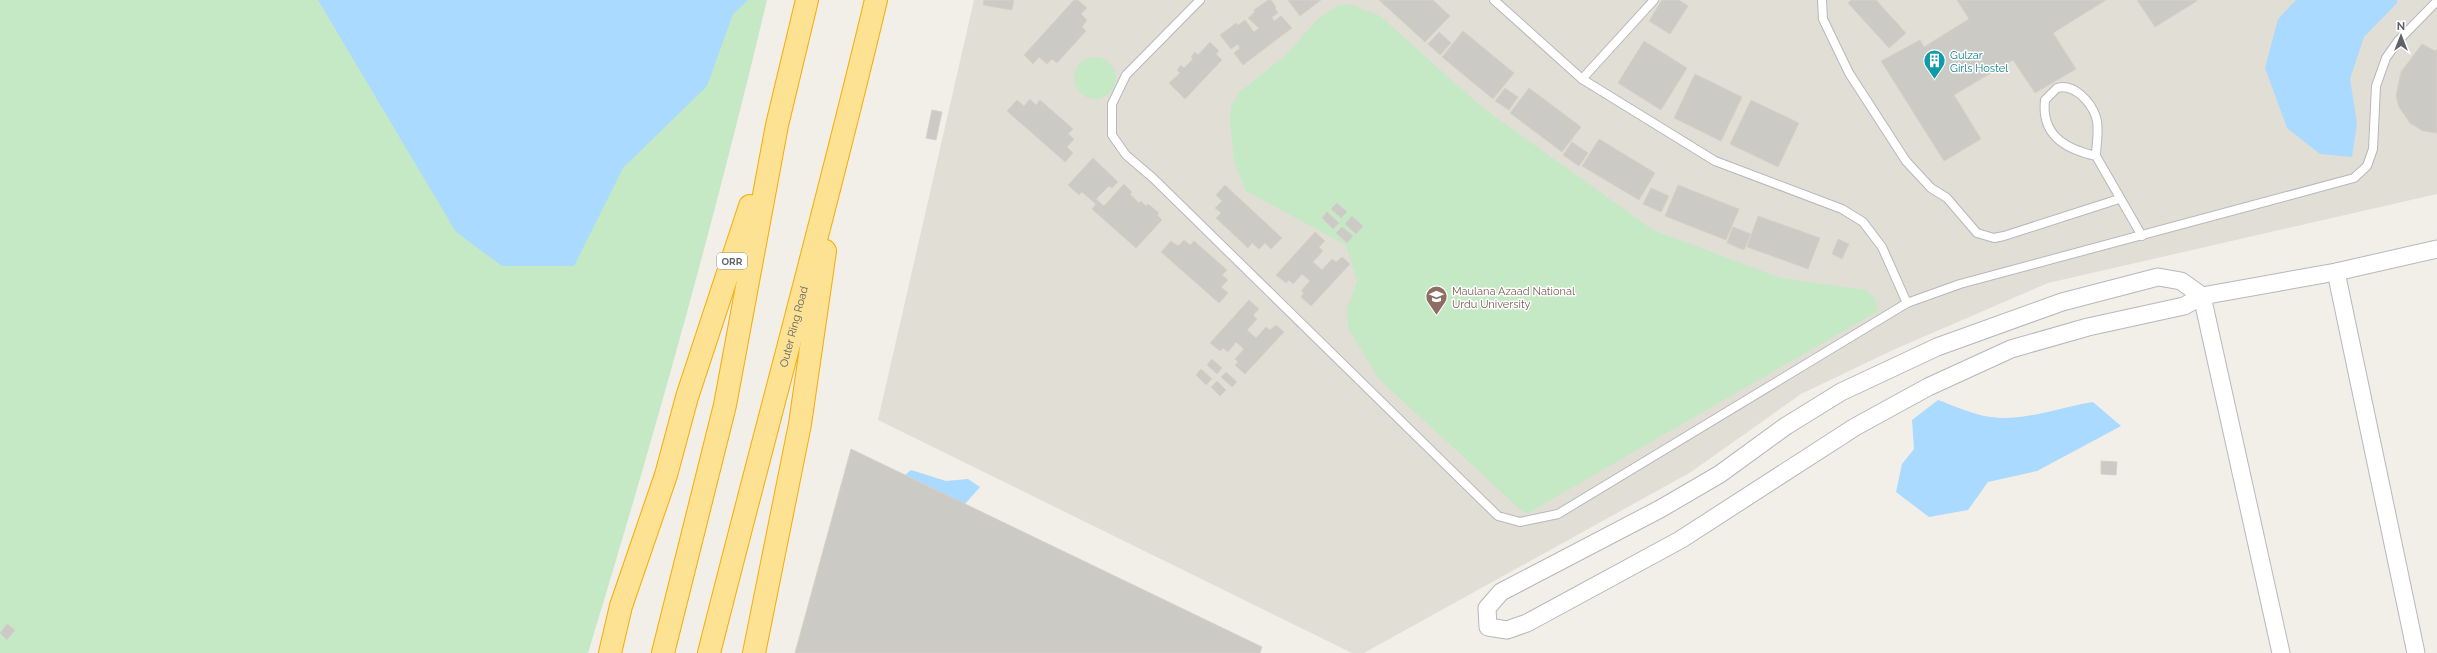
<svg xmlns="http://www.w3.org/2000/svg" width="2437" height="653" font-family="Raleway,sans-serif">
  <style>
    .education { fill: #e1ded6 }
    .green { fill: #c5e8c5 }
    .water { fill: #aadaff }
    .building { fill: #cccac5; stroke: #d6d1c6 }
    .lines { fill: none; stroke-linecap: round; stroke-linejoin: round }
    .lane-casing { stroke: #b5b8bc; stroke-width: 10 }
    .street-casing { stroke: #b5b8bc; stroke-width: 19 }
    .highway-casing { stroke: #f9ab00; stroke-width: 24 }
    .lane { stroke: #fff; stroke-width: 8 }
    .street { stroke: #fff; stroke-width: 17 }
    .highway { stroke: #fde293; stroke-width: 22 }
    .labels { text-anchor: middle; stroke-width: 3; stroke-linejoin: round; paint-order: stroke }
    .shield { fill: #fff; stroke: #8f9295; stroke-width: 1 }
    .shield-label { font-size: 10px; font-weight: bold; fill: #5f6368 }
    .culture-label { font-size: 11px; fill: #0d838f; stroke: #fff; text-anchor: start }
    .education-label { font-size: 11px; fill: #785e54; stroke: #fff; text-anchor: start }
    .street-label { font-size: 11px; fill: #5f6368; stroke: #fff }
  </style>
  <rect width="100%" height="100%" fill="#f1efe8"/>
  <path class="education" d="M974 0H2437V194L2048 283 1893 350 1801 394 1691 472 1364 653H1352L878 420Z"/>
  <g class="green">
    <path d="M0 0H767C715 219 654 437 588 653H0Z"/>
    <path d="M1350 4 1380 16 1483 108 1653 230 1781 278 1866 290 1875 298 1878 311 1528 513 1522 511 1379 379 1348 328 1347 309 1357 282 1346 245 1246 191 1234 162 1230 122 1231 106 1239 92 1285 56 1317 20 1337 6Z"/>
    <circle cx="1095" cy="78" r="21"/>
  </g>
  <g class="water">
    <path d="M318 0H748L733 14 707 86 623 168 574 266H502L456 232Z"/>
    <path d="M2296 0H2397V3L2364 37 2350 79 2357 123 2352 157 2320 154 2287 128 2265 68 2278 19Z"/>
    <path d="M1938 400C1955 406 1973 415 1991 417 2023 422 2061 407 2093 402L2121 426 2037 471 1988 482 1968 510 1929 517 1896 492 1902 464 1914 449 1912 420Z"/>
    <path d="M911 470 946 481 968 479 980 487 957 513 894 484Z"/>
  </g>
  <g class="building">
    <path d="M984 0H1014L1012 10 983 5Z"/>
    <path d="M1074 0H1078L1087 8 1081 14 1087 20 1082 27 1086 31 1057 63 1052 59 1047 64 1039 57 1033 64 1024 55Z"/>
    <path d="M1268 0H1271L1276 7 1275 8 1278 13 1272 17 1274 21 1281 16 1292 28 1243 65 1234 53 1240 48 1238 44 1231 49 1220 35 1236 23 1238 25 1245 20 1254 32 1259 28 1248 18 1255 12 1254 10Z"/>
    <path d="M1288 0H1321L1300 16Z"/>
    <path d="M1379 0H1433L1450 16 1425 42Z"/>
    <path d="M1662 0H1679L1688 6 1670 34 1649 21Z"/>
    <path d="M1851 0H1876L1906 33 1889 48 1848 3Z"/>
    <path d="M1957 0H2106L2053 33 2076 69 2035 93 2013 60 1954 95 1981 139 1944 161 1881 61 1920 40 1924 47 1969 19Z"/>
    <path d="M2137 0H2196L2197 1 2155 27Z"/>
    <path d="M1463 31 1514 73 1493 99 1442 57Z"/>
    <path d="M1439 32 1451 43 1440 55 1428 44Z"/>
    <path d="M1644 41 1687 68 1661 110 1618 83Z"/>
    <path d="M1210 42 1219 51 1216 54 1222 60 1185 99 1169 83 1180 73 1177 70 1181 65 1184 68 1193 59 1191 57 1195 52 1198 55Z"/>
    <path d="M2422 44 2435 51 2437 49V133L2423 131 2410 123 2399 107 2396 96 2401 72Z"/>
    <path d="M1695 74 1742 97 1721 141 1674 118Z"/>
    <path d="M1505 88 1518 97 1509 110 1495 101Z"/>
    <path d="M1529 88 1581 127 1562 152 1510 113Z"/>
    <path d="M1030 99 1036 105 1040 100 1073 129 1068 134 1074 139 1067 147 1073 153 1065 162 1007 111 1017 100 1024 106Z"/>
    <path d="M1751 100 1799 123 1778 167 1730 144Z"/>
    <path d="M932 110 942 112 936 140 926 138Z"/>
    <path d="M1599 139 1655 173 1639 200 1582 166Z"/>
    <path d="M1572 142 1588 153 1579 166 1563 155Z"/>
    <path d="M1093 158 1118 182 1112 188 1109 186 1096 199 1104 206 1124 184 1132 192 1130 194 1139 203 1141 201 1146 206 1148 204 1159 213 1157 215 1162 220 1136 248 1092 209 1096 204 1082 192 1079 195 1068 185Z"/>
    <path d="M1225 185 1282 238 1271 249 1265 243 1259 249 1252 243 1248 248 1216 218 1221 213 1215 208 1222 201 1216 195Z"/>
    <path d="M1678 185 1739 209 1726 240 1665 216Z"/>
    <path d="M1651 188 1669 196 1661 212 1643 204Z"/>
    <path d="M1337 203 1347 212 1341 218 1331 209Z"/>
    <path d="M1327 212 1339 223 1333 229 1322 218Z"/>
    <path d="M1352 216 1363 226 1356 234 1345 224Z"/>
    <path d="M1758 216 1820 238 1808 269 1747 247Z"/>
    <path d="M1342 227 1353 236 1347 243 1336 233Z"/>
    <path d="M1733 227 1751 234 1744 250 1727 243Z"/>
    <path d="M1315 232 1325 241 1319 247 1323 251 1313 262 1322 270 1332 259 1336 262 1342 257 1350 264 1311 306 1301 297 1304 293 1301 291 1310 281 1302 274 1293 284 1289 280 1286 283 1276 275Z"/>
    <path d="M1838 239 1849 244 1842 259 1832 254Z"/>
    <path d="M1184 240 1190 245 1194 241 1227 270 1222 275 1228 280 1221 287 1228 293 1219 303 1161 252 1171 241 1178 246Z"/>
    <path d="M1249 300 1259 309 1253 315 1257 319 1247 330 1256 338 1266 327 1270 330 1276 325 1284 332 1245 374 1235 365 1238 362 1235 359 1244 349 1236 342 1228 352 1223 348 1220 351 1210 343Z"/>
    <path d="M1212 359 1222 368 1217 374 1207 365Z"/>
    <path d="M1201 369 1212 379 1206 385 1196 375Z"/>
    <path d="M1226 372 1237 382 1232 387 1221 377Z"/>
    <path d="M1217 381 1226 390 1220 396 1211 387Z"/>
    <path d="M851 449 1262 647 1260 653H795Z"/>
    <path d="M2101 461 2117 462 2116 475 2101 474Z"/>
    <path d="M7 624 15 630 7 640 0 633Z"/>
  </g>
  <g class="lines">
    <defs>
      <g id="lane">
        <path d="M1200 0 1126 75 1112 104V135L1126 155 1153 178 1498 516 1520 522 1558 514 1907 303 1960 284 2354 178 2367 166 2373 149 2376 86 2386 58 2398 41 2437 1"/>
        <path d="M1494 0 1582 79 1715 161 1842 209 1863 222 1882 247 1907 303"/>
        <path d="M1822 0 1823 19 1849 73 1906 161 1931 188 1947 198 1977 233 1994 238 2004 236 2119 199"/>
        <path d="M1582 79 1654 0"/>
        <path d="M2096 156C2096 144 2100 129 2096 117 2091 102 2074 83 2057 88L2045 100C2041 135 2065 149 2096 156L2142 236"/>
      </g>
      <g id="street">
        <path d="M2336 272 2416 653"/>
        <path d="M2281 653 2202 296 2181 281 2158 277 2062 302 1937 347 1841 392 1786 426 1720 474 1660 509 1501 592 1487 608 1488 627 1507 630 1527 623 1680 540 1855 427 1928 387 2011 349 2088 327 2184 306 2202 296 2336 272 2437 249"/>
      </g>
      <g id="highway">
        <path d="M610 653 621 606 666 475 687 397 750 206"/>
        <path d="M663 653 725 405 777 125 807 0"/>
        <path id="s1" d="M709 653C764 435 824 218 876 0"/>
        <path d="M754 653 800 424 825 251"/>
      </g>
    </defs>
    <use href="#lane" class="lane-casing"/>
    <use href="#street" class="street-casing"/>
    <use href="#highway" class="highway-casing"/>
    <use href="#lane" class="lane"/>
    <use href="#street" class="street"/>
    <use href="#highway" class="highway"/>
  </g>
  <defs>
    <symbol id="building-pin" viewBox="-11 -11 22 30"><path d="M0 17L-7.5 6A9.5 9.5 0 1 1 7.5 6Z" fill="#0f9aa8" stroke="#fff"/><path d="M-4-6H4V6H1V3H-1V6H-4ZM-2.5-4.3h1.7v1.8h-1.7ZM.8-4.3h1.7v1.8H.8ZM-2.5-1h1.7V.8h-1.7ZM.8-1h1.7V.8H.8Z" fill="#fff"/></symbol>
    <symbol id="university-pin" viewBox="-11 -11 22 30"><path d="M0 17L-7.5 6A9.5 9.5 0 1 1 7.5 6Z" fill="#8d6e63" stroke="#fff"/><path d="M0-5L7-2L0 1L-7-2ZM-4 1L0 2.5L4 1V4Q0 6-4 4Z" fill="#fff"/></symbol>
  </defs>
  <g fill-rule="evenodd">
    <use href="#building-pin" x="1922" y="48" width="25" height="34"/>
    <use href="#university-pin" x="1424" y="284" width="25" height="34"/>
  </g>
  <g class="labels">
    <rect class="shield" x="717" y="253" width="30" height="16" rx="3"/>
    <g class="shield-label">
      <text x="732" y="265">ORR</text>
    </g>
    <g class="culture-label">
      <text x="1950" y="59">Gulzar<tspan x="1950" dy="13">Girls Hostel</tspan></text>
    </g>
    <g class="education-label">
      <text x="1452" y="295">Maulana Azaad National<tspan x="1452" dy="13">Urdu University</tspan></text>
    </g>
    <g class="street-label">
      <text dy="4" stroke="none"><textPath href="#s1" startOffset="337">Outer Ring Road</textPath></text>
    </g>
  </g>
  <g transform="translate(2401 36)" stroke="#ffffff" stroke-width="3" paint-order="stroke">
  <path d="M0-3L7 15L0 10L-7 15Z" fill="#5f6368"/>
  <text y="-6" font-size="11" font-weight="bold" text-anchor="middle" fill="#5f6368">N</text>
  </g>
</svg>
